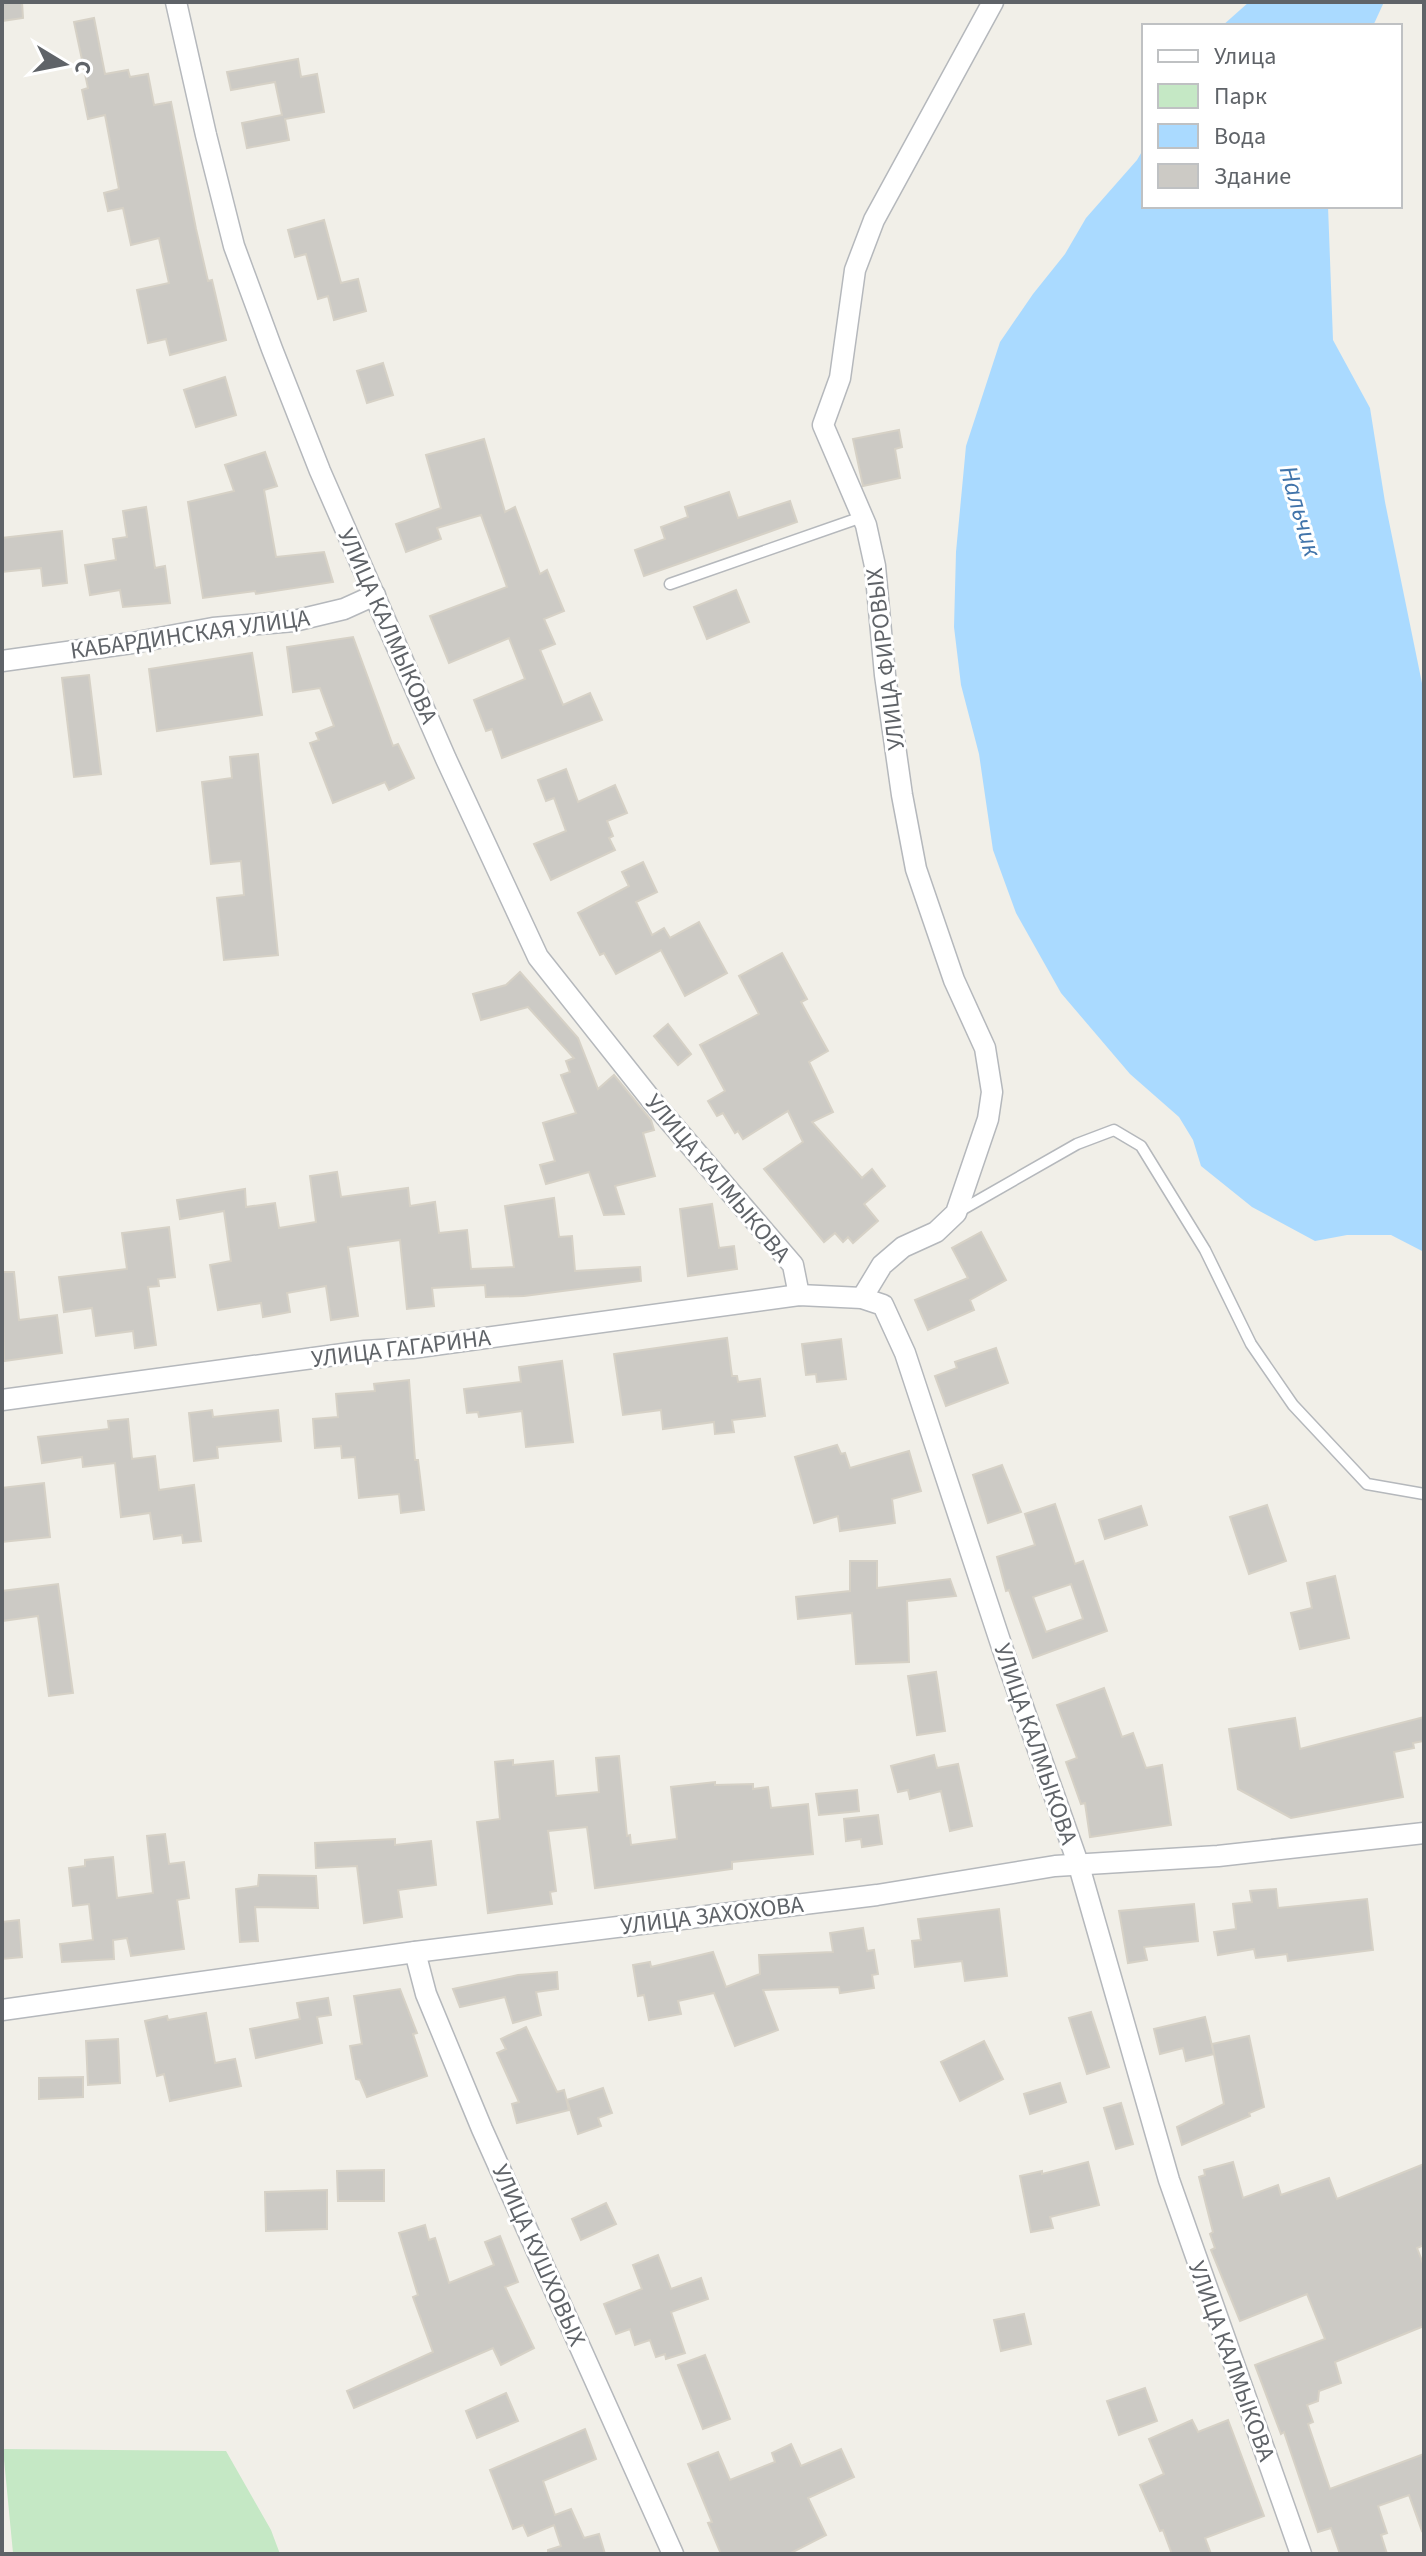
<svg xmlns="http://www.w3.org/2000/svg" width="1426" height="2556" font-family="'Source Sans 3',sans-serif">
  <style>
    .green { fill: #c5e8c5 }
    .water { fill: #aadaff }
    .building { fill: #cccac5; stroke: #d6d1c6; stroke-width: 2; fill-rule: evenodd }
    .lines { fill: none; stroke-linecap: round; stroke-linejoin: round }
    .service-casing { stroke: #b5b8bc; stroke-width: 13 }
    .minor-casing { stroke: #b5b8bc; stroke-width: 23 }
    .service { stroke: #fff; stroke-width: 10 }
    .minor { stroke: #fff; stroke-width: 20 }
    .labels { text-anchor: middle; stroke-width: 6; stroke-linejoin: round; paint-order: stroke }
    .street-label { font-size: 24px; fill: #5f6368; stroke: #fff }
    .water-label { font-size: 26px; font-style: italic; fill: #4174aa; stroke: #fff }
  </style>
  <rect width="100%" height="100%" fill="#f1efe8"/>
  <path class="green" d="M3 2449 226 2451 271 2530 280 2554H8L13 2553Z"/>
  <g class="water">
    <path d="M1249 2H1384L1373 26H1222Z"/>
    <path d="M1144 148V206H1328L1333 340 1370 408 1385 502 1424 693V1252L1391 1235H1347L1315 1241 1252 1207 1201 1166 1193 1140 1179 1117 1130 1074 1061 993 1016 913 993 850 979 754 961 685 954 627 956 552 966 446 1000 342 1033 294 1065 254 1086 218 1137 160Z"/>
  </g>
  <g class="building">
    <path d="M2 2H22L23 18 2 21Z"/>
    <path d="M94 18 105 74 128 70 130 77 148 74 154 105 171 102 196 229 208 281 212 280 226 340 170 355 166 339 148 343 137 290 169 283 159 238 131 245 123 208 108 211 104 193 119 189 105 115 88 119 82 90 88 88 74 22Z"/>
    <path d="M298 59 301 77 317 74 324 112 285 119 289 140 247 148 242 123 282 115 275 82 231 90 227 72Z"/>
    <path d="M324 220 341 283 358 279 366 311 334 320 328 296 318 299 306 254 295 257 288 230Z"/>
    <path d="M383 363 393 395 367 403 357 371Z"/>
    <path d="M225 377 236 415 196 427 184 390Z"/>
    <path d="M899 430 902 447 895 449 900 478 863 486 853 439Z"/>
    <path d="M484 439 505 512 515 507 540 574 547 570 564 611 544 619 555 644 540 650 563 705 590 693 602 720 502 758 492 729 486 731 474 700 525 679 509 638 449 663 430 616 507 587 481 515 437 528 441 539 406 552 396 524 441 508 426 455Z"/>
    <path d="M265 452 277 486 264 490 276 557 324 552 333 582 256 594 255 591 203 598 188 502 234 491 225 465Z"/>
    <path d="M729 492 738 518 790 501 797 522 644 576 635 550 665 539 661 527 688 517 685 507Z"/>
    <path d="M146 507 155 568 165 566 170 603 123 607 120 590 90 595 85 565 116 560 113 539 127 537 123 511Z"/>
    <path d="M62 531 67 583 43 586 41 568 2 572V538Z"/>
    <path d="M736 590 749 622 707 639 694 607Z"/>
    <path d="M353 637 393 746 398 744 414 778 389 790 385 782 333 803 310 743 319 740 316 733 334 726 320 688 293 692 287 647Z"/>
    <path d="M252 653 262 715 157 731 149 669Z"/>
    <path d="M89 675 101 774 74 777 62 678Z"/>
    <path d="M258 754 278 955 224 960 217 898 244 895 241 861 211 864 202 782 232 778 230 757Z"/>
    <path d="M566 769 578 802 615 785 627 813 607 821 613 836 609 838 615 850 551 880 534 844 566 831 554 798 546 801 538 780Z"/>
    <path d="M643 862 657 892 636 902 652 935 664 928 670 938 699 922 727 973 685 996 661 950 616 974 604 953 600 955 578 913 629 886 622 872Z"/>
    <path d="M782 953 807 999 801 1002 828 1051 809 1062 833 1112 812 1122 862 1178 872 1169 885 1186 864 1204 878 1221 853 1243 848 1237 843 1242 835 1233 824 1242 764 1169 803 1142 788 1111 743 1139 738 1131 735 1133 723 1113 717 1116 708 1101 725 1091 700 1045 759 1014 739 976Z"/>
    <path d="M520 972 578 1038 598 1089 614 1075 651 1120 654 1130 643 1133 655 1176 615 1186 624 1214 604 1215 589 1172 546 1184 540 1165 555 1161 543 1123 576 1113 561 1075 570 1072 566 1061 574 1058 528 1007 481 1020 473 994 506 985Z"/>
    <path d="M668 1024 691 1054 678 1065 654 1036Z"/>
    <path d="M337 1172 341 1197 408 1188 410 1206 435 1202 439 1233 467 1230 471 1269 514 1267 505 1206 554 1198 559 1237 572 1236 575 1271 640 1267 641 1281 524 1296 486 1297 485 1285 432 1288 434 1306 407 1309 400 1240 348 1247 358 1316 331 1320 326 1286 287 1293 290 1312 263 1317 261 1303 218 1310 210 1265 231 1261 224 1211 180 1219 177 1200 245 1189 246 1207 275 1203 279 1228 316 1222 310 1176Z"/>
    <path d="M712 1204 719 1248 734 1246 737 1269 688 1276 680 1209Z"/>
    <path d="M169 1227 175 1277 158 1279 159 1286 148 1287 156 1345 135 1348 133 1331 96 1336 92 1308 64 1312 59 1277 127 1269 122 1233Z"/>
    <path d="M981 1232 1006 1280 970 1300 974 1310 928 1330 915 1300 968 1278 952 1248Z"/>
    <path d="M2 1272H14L19 1320 57 1315 62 1353 4 1361Z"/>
    <path d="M727 1338 732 1376H737L738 1382 760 1379 765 1416 732 1420 734 1432 715 1434 714 1422 663 1429 661 1410 623 1415 614 1354Z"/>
    <path d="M841 1339 846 1379 817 1382 816 1374 806 1375 802 1344Z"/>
    <path d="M996 1348 1008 1383 946 1406 935 1376 957 1368 955 1362Z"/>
    <path d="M562 1361 573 1442 526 1447 522 1411 479 1417 478 1412 467 1413 464 1389 521 1382 519 1367Z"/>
    <path d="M409 1380 415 1460H418L424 1510 401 1513 399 1494 359 1498 355 1457 342 1458 341 1446 315 1448 313 1419 338 1417 336 1394 375 1391 374 1384Z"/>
    <path d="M212 1410 213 1417 278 1410 281 1441 217 1447 218 1458 194 1461 189 1413Z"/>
    <path d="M128 1419 132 1459 155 1456 159 1490 194 1485 201 1541 183 1543 182 1535 154 1539 150 1513 121 1517 115 1463 83 1467 82 1457 42 1463 38 1437 109 1429 108 1421Z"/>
    <path d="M837 1445 841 1454 845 1453 850 1468 909 1451 921 1491 892 1499 895 1523 840 1531 838 1516 814 1523 795 1457Z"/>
    <path d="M1002 1465 1021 1512 988 1523 973 1475Z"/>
    <path d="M44 1483 50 1537 2 1542V1488Z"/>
    <path d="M1055 1504 1075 1564 1083 1561 1107 1631 1033 1658 1009 1590 1006 1591 997 1557 1035 1545 1025 1514ZM1071 1584 1083 1619 1046 1632 1033 1597Z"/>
    <path d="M1267 1505 1286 1561 1249 1574 1230 1517Z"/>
    <path d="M1141 1506 1147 1525 1105 1539 1099 1520Z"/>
    <path d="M850 1561H877V1588L950 1579 956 1596 907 1601 909 1662 856 1664 852 1613 798 1619 796 1597 850 1591Z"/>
    <path d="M1335 1576 1349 1638 1300 1649 1291 1613 1312 1608 1307 1583Z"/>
    <path d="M58 1584 73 1693 49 1696 38 1616 2 1621V1591Z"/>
    <path d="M936 1672 945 1731 917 1735 908 1676Z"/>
    <path d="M1104 1688 1122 1737 1133 1733 1146 1768 1162 1765 1171 1825 1090 1837 1085 1803 1081 1804 1066 1762 1077 1758 1057 1705Z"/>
    <path d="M1424 1717V1741L1413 1743 1414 1748 1394 1752 1403 1797 1291 1818 1238 1789 1229 1729 1295 1718 1300 1749Z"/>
    <path d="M934 1755 937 1768 958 1764 972 1826 950 1831 941 1791 910 1799 908 1790 898 1792 891 1766Z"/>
    <path d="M619 1756 627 1836 630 1835 631 1845 677 1839 671 1787 715 1782V1785L753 1784V1789L768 1787 771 1808 808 1804 813 1854 732 1862V1869L595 1888 587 1827 548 1831 556 1891 550 1892 552 1904 488 1913 477 1822 500 1819 495 1762 513 1760V1765L553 1761 556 1796 599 1792 596 1758Z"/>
    <path d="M857 1790 859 1811 819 1815 816 1794Z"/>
    <path d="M878 1815 882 1844 862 1847 861 1839 846 1841 844 1819Z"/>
    <path d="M165 1834 169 1864 184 1862 189 1898 177 1900 184 1949 131 1956 127 1938 113 1940 114 1959 62 1962 60 1944 93 1940 89 1904 73 1906 69 1868 85 1866V1860L113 1857 117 1898 153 1893 147 1836Z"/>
    <path d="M395 1839V1845L431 1841 436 1885 398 1890 402 1917 364 1923 357 1866 316 1868 315 1843Z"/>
    <path d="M259 1875 316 1876 318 1908 255 1907 258 1941 240 1942 236 1889 258 1886Z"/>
    <path d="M1276 1889 1278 1908 1367 1899 1373 1950 1288 1961 1287 1954 1256 1958 1254 1949 1218 1955 1214 1932 1236 1929 1233 1904 1252 1902 1250 1891Z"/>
    <path d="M1194 1904 1198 1941 1144 1947 1147 1960 1128 1963 1119 1911Z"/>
    <path d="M999 1909 1007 1976 965 1981 962 1961 915 1967 912 1941 921 1940 918 1919Z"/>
    <path d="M19 1920 22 1957 2 1959V1922Z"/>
    <path d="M863 1928 867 1951 874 1950 878 1974 872 1975 874 1988 840 1993 839 1987 763 1990 778 2030 735 2046 714 1993 678 2001 681 2014 649 2020 644 1995 638 1996 633 1965 650 1962 651 1967 713 1952 726 1987 760 1974 759 1955 833 1952 830 1933Z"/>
    <path d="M557 1972 558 1989 536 1992 541 2015 513 2023 505 1997 460 2007 453 1989 518 1975Z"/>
    <path d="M400 1989 417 2033 413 2034 427 2076 367 2097 360 2080 356 2079 350 2046 362 2044 354 1996Z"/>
    <path d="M328 1998 331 2015 317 2017 322 2043 256 2058 250 2029 300 2019 297 2003Z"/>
    <path d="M1091 2012 1109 2067 1087 2074 1069 2018Z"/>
    <path d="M206 2013 215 2063 235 2059 241 2086 170 2101 164 2074 157 2076 145 2021 167 2016 168 2020Z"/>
    <path d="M1205 2017 1214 2054 1186 2061 1183 2048 1160 2054 1154 2029Z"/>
    <path d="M526 2027 557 2092 564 2090 569 2110 517 2123 512 2104 519 2102 497 2053 506 2049 501 2039Z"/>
    <path d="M1249 2036 1264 2107 1249 2113 1250 2116 1182 2145 1177 2127 1224 2104 1212 2044Z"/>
    <path d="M118 2039 120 2083 88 2085 86 2041Z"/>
    <path d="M984 2041 1003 2079 960 2101 941 2062Z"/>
    <path d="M83 2077V2097L39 2099V2078Z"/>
    <path d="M1060 2083 1066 2102 1030 2114 1024 2094Z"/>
    <path d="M603 2088 612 2113 598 2118 601 2126 578 2134 567 2100Z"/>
    <path d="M1121 2103 1133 2144 1116 2149 1104 2108Z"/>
    <path d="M1088 2162 1099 2205 1050 2217 1053 2228 1031 2232 1020 2176 1042 2171V2174Z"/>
    <path d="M1233 2162 1243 2198 1278 2185 1281 2195 1329 2178 1337 2199 1424 2164V2245L1417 2248 1424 2266V2326L1335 2362 1341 2383 1319 2391 1318 2401 1307 2405 1313 2422 1308 2424 1330 2489 1424 2454V2530L1422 2531 1409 2495 1378 2506 1387 2533 1381 2535 1387 2554H1340L1331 2528 1318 2532 1284 2432 1281 2434 1255 2365 1325 2339 1307 2294 1240 2321 1211 2250 1215 2248 1210 2234 1213 2232 1199 2177 1205 2175 1204 2170Z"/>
    <path d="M384 2170V2201H338L337 2171Z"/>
    <path d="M327 2190V2229L266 2231 265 2192Z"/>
    <path d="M606 2203 616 2224 581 2240 572 2219Z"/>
    <path d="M425 2225 429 2240 435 2238 449 2283 494 2265 485 2242 500 2236 518 2282 505 2287 534 2348 501 2365 493 2348 354 2408 347 2391 433 2352 413 2297 418 2295 399 2233Z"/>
    <path d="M658 2255 671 2289 701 2278 708 2299 671 2312 685 2353 666 2359 665 2354 656 2357 650 2340 635 2345 630 2329 616 2334 604 2304 642 2289 633 2265Z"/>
    <path d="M1024 2314 1031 2344 1001 2351 994 2320Z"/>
    <path d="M705 2355 730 2419 703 2429 678 2365Z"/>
    <path d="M1145 2388 1157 2421 1119 2435 1107 2401Z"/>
    <path d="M506 2393 518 2421 477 2438 466 2411Z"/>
    <path d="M1192 2420 1198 2432 1228 2420 1264 2516 1205 2538 1211 2554H1172L1163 2530 1160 2531 1140 2485 1164 2474 1149 2439Z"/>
    <path d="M585 2429 596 2459 543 2481 555 2515 571 2509 584 2538 599 2534 605 2554H548V2550L561 2546 554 2525 528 2536 523 2525 513 2529 490 2470Z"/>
    <path d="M791 2444 801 2466 841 2449 854 2477 808 2498 826 2535 789 2554H721L708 2523 712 2522 688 2464 718 2452 730 2480 775 2462 772 2453Z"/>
  </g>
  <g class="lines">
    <defs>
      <g id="service">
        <path d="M670 584 862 517"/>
        <path d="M958 1212 1077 1144 1114 1130 1141 1146 1205 1250 1251 1344 1293 1405 1367 1484 1424 1494"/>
      </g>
      <g id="minor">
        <path d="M176 2 206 135 234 246 272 349 320 471 446 759 538 957 653 1102 793 1265 799 1295"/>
        <path d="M2 661 132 643 213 628 294 621 344 609 375 595"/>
        <path d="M862 1298 882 1265 903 1247 936 1232 956 1213 988 1119 992 1092 985 1048 954 980 916 869 902 795 885 675 875 566 866 525 823 425 840 378 855 270 874 220 993 2"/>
        <path d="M2 1400 365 1351 412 1348 799 1295 862 1298 883 1305 905 1353 1003 1650 1079 1866 1169 2180 1301 2554"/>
        <path d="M415 1952 426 1994 482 2129 673 2554"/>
        <path d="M2 2010 415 1952 877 1895 1055 1866 1218 1856 1424 1833"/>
      </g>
    </defs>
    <use href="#service" class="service-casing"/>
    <use href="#minor" class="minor-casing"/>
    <use href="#service" class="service"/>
    <use href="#minor" class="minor"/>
  </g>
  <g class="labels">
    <g class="street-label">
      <text transform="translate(388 626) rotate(66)" y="8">УЛИЦА КАЛМЫКОВА</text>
      <text transform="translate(190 634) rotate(-8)" y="8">КАБАРДИНСКАЯ УЛИЦА</text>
      <text transform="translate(885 659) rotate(-97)" y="8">УЛИЦА ФИРОВЫХ</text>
      <text transform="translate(718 1178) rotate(50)" y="8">УЛИЦА КАЛМЫКОВА</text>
      <text transform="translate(401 1348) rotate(-7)" y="8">УЛИЦА ГАГАРИНА</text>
      <text transform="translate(1036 1744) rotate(71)" y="8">УЛИЦА КАЛМЫКОВА</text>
      <text transform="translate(712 1915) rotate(-7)" y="8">УЛИЦА ЗАХОХОВА</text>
      <text transform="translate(539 2255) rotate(66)" y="8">УЛИЦА КУШХОВЫХ</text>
      <text transform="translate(1232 2361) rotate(70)" y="8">УЛИЦА КАЛМЫКОВА</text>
    </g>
    <g class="water-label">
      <text transform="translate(1301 511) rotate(74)" y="9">Нальчик</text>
    </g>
  </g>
  <rect width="1426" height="2556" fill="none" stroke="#5f6368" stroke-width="8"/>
  <rect x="1142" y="24" width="260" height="184" fill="#ffffff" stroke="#bfc1c3" stroke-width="2"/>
  <rect x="1158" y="50" width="40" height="12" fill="#ffffff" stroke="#bfc1c3" stroke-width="2"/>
  <text x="1214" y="64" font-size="24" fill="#5f6368">Улица</text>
  <rect x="1158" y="84" width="40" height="24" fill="#c5e8c5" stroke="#bfc1c3" stroke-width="2"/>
  <text x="1214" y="104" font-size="24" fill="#5f6368">Парк</text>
  <rect x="1158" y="124" width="40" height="24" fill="#aadaff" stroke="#bfc1c3" stroke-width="2"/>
  <text x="1214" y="144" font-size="24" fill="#5f6368">Вода</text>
  <rect x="1158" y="164" width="40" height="24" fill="#cccac5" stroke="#bfc1c3" stroke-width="2"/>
  <text x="1214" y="184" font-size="24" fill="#5f6368">Здание</text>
  <g transform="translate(64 64) rotate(100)" stroke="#ffffff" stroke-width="6" paint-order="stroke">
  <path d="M0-6L14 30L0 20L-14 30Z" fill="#5f6368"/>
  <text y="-12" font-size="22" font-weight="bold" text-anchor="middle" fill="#5f6368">С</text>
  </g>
</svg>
